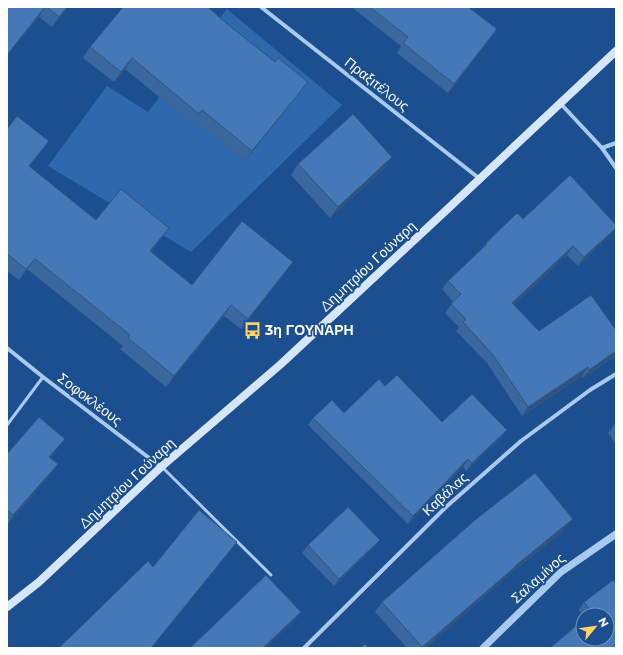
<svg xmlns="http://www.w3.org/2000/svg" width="623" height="655" font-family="Montserrat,sans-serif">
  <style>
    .green { fill: #2e69ad }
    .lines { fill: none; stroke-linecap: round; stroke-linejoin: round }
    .service { stroke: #a9c9ee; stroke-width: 3 }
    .minor { stroke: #a9c9ee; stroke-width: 4 }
    .tertiary { stroke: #a9c9ee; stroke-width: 7 }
    .secondary { stroke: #d6e6fa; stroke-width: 8 }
    .wall { fill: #3a679d }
    .shaded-wall { fill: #305480 }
    .building { fill: #4478b7; stroke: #305480 }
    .labels { text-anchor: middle; stroke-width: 3.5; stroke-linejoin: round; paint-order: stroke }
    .street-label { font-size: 14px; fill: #fff; stroke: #1b4f8f }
    .poi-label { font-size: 14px; font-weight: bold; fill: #fff; stroke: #1b4f8f; text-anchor: start }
  </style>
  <rect width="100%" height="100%" fill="#1b4f8f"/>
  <path class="green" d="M227 9 342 105 191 252 48 166 107 86 148 112Z"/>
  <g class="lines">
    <g class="service">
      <path d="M7 425 43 377"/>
      <path d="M162 467 271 575"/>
    </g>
    <g class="minor">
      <path d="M261 7 480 179"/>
      <path d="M560 103 602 148 616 168"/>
      <path d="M602 148 616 143"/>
      <path d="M7 348 43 377 161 467"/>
      <path d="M304 648 446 507 521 441 590 390 616 374"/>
    </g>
    <path class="tertiary" d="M483 648 561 572 616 534"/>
    <path class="secondary" d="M7 607 39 582 161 467 281 364 439 217 616 51"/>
  </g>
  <g class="wall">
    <path d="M7 7H68L52 27 39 17Z"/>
    <path d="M355 7H468L490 39 448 93 397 53 401 46 354 9Z"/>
    <path d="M226 23 275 62 308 82 300 92 245 161 194 121 192 124 125 69 114 82 83 58 90 47Z"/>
    <path d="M7 129 41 152 29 166 96 220 169 228 151 252 192 285 293 262 285 273 241 329 224 316 166 387 120 349 123 346 27 269 19 280 7 271Z"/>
    <path d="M298 164 385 168 330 218 291 175Z"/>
    <path d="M523 219 611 235 578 266 567 255 514 305 539 331 616 330V356L583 378 582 376 522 416 487 363 456 331 459 327 445 313 453 302 442 289 448 281 482 248 486 243Z"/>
    <path d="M385 386 442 422 507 430 501 437 466 471 463 467 408 524 308 425 313 418 344 413Z"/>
    <path d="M616 423V444L608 433Z"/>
    <path d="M57 449 50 458 58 464 50 475 7 525V454Z"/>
    <path d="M566 529 510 574 508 576 426 648H407L375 612 382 602Z"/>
    <path d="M380 540 374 547 334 586 302 553 308 545Z"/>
    <path d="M584 602 607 615H583V616L579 610Z"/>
  </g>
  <g class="shaded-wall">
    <path d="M45 7 39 17 7 56V55Z"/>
    <path d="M67 7H68L52 27 59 17Z"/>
    <path d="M497 29 490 39 448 93 454 84Z"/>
    <path d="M132 58 125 69 114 82 121 72Z"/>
    <path d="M308 82 300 92 245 161 252 151Z"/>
    <path d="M49 141 41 152 21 177 29 166Z"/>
    <path d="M392 157 385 168 330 218 338 207Z"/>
    <path d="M169 228 161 238 143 262 150 251Z"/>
    <path d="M616 228 611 235 578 266 584 257Z"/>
    <path d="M573 246 567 255 506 312 512 303Z"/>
    <path d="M35 259 27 269 19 280 26 269Z"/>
    <path d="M293 262 285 273 241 329 248 319Z"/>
    <path d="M231 305 224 316 166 387 174 376Z"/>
    <path d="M616 351V356L583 378 589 370Z"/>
    <path d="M588 367 582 376 522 416 528 407Z"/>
    <path d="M507 430 501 437 466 471 472 463Z"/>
    <path d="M65 439 57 449 42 467 49 457Z"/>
    <path d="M468 459 463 467 408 524 413 516Z"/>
    <path d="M58 464 50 475 7 525 13 515Z"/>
    <path d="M573 519 566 529 510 574 508 576 426 648H422L513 569 515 566Z"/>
    <path d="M380 540 374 547 334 586 339 579Z"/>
    <path d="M237 542 231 550 152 648H151Z"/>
    <path d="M301 612 295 620 266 648H263Z"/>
  </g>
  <g class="building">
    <path d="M7 7H45L7 55Z"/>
    <path d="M47 7H67L59 17Z"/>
    <path d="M123 7H208L226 23 275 62 278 58 308 82 252 151 202 110 199 114 132 58 121 72 90 47Z"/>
    <path d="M370 7H468L497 29 454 84 403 43 408 37Z"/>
    <path d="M353 114 392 157 338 207 298 164Z"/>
    <path d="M17 116 49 141 29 166 96 220 121 189 169 228 150 251 192 285 242 221 293 262 248 319 231 305 174 376 128 338 130 335 35 259 26 269 7 254V129Z"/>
    <path d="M570 175 616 225V228L584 257 573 246 512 303 539 331 591 295 616 330V351L589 370 588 367 528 407 493 355 463 322 466 319 451 304 461 294 448 281 487 244 486 243 517 213 523 219Z"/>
    <path d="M397 375 442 422 472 394 507 430 472 463 468 459 413 516 313 418 332 400 344 413 379 379 385 386Z"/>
    <path d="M39 417 65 439 49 457 58 464 13 515 7 510V454Z"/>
    <path d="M535 473 573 519 515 566V567L422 647 382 602 475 520Z"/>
    <path d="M348 507 380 540 339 579 308 545Z"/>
    <path d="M199 510 237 542 151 648H59L148 561 153 567Z"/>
    <path d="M266 575 301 612 263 648H190Z"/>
    <path d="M613 580 616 584V648H550L583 620V639H607V615H589L592 613 584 602Z"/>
    <path d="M365 644 369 648H360Z"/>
  </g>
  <defs>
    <symbol id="bus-bare" viewBox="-9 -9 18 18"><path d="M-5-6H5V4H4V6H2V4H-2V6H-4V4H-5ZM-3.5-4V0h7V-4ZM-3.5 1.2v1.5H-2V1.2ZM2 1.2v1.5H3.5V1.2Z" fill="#ffd166" stroke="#1b4f8f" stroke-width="2.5" paint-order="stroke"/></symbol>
  </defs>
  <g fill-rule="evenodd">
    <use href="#bus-bare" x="240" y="318" width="25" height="25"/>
  </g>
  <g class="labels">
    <g class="street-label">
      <text transform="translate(377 84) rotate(38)" y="5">Πραξιτέλους</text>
      <text transform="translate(368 266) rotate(-43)" y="5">Δημητρίου Γούναρη</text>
      <text transform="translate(90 399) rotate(37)" y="5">Σοφοκλέους</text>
      <text transform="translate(127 483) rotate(-43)" y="5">Δημητρίου Γούναρη</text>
      <text transform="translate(445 494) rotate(-43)" y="5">Καβάλας</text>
      <text transform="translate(538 578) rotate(-42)" y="5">Σαλαμίνος</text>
    </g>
    <g class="poi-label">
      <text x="265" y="335">3η ΓΟΥΝΑΡΗ</text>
    </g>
  </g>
  <rect width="623" height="655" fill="none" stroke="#ffffff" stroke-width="16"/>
  <g transform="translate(595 627) rotate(61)"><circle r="19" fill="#1b4f8f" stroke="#7695bc"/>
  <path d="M0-3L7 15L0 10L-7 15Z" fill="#ffd166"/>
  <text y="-6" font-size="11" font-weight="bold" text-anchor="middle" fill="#ffffff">N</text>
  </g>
</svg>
